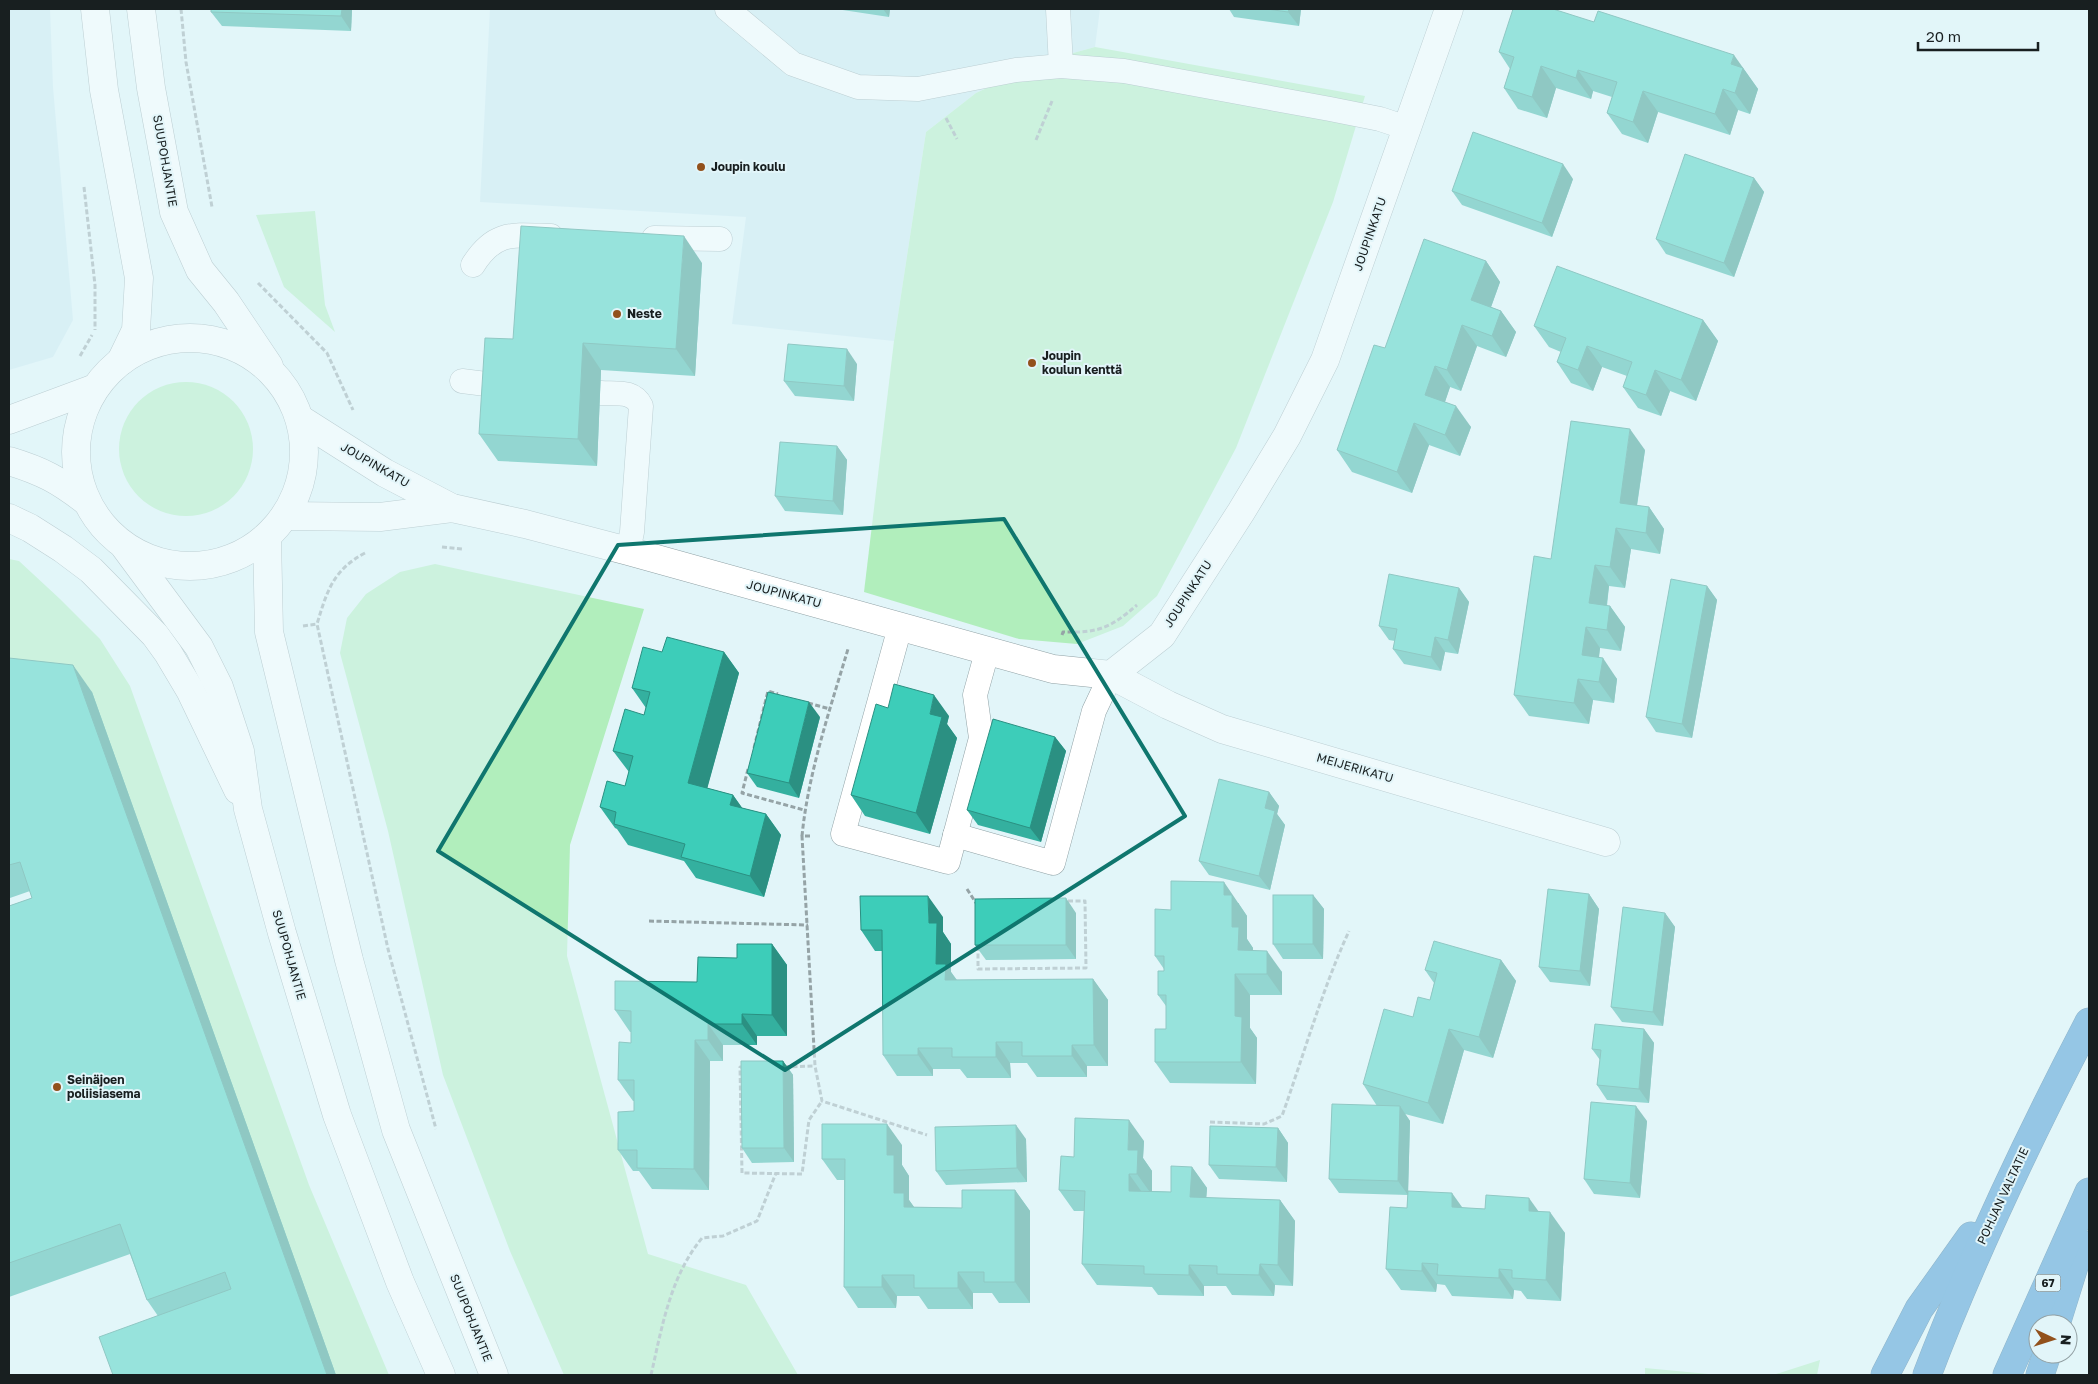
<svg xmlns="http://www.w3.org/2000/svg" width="2098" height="1384" font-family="'Golos Text',sans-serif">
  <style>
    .built { fill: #cde9f0 }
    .green { fill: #b1eebc }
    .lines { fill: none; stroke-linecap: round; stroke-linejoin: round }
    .lane-casing { stroke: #90a1a5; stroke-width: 25 }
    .street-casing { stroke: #90a1a5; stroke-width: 29 }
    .secondary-casing { stroke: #90a1a5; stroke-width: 29 }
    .highway-casing { stroke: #2d6690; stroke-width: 29 }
    .path { stroke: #95a3a6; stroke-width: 3; stroke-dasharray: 5 2.5; stroke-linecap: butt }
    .lane { stroke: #fff; stroke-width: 24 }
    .street { stroke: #fff; stroke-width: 28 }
    .secondary { stroke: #fff; stroke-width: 28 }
    .highway { stroke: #388dcc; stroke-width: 28 }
    .wall { fill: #34b09f }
    .shaded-wall { fill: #2b9082 }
    .building { fill: #3dcdb9; stroke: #2b9082 }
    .marked { fill: none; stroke: #0f766e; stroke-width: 4; stroke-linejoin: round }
    .poi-dot { fill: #92511c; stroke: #e2f5f9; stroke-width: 2 }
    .labels { text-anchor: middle; stroke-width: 4; stroke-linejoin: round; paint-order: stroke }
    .shield { fill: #e2f5f9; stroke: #555f61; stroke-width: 1 }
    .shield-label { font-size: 11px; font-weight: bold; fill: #181f20 }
    .street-label { font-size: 12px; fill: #181f20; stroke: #e2f5f9 }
    .poi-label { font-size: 12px; font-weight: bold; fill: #181f20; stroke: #e2f5f9; text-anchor: start }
  </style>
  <rect width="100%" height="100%" fill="#e2f5f9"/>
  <g class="built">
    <path d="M9 9H50L53 87 73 320 53 357 9 370Z"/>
    <path d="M490 9H1100L1095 47 1044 61 976 93 926 132 894 341 732 324 746 217 480 202Z"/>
  </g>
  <g class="green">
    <path d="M1095 47 1365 96 1333 202 1236 448 1157 596 1123 626 1077 644 1019 639 864 592 894 341 926 132 976 93 1044 61Z"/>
    <path d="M315 211 325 305 335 332 284 287 256 215Z"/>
    <circle cx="186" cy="449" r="67"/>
    <path d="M9 559 19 561 60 599 100 639 130 686 309 1185 389 1375H336L9 683Z"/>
    <path d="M435 564 644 609 570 845 567 956 648 1254 746 1285 798 1375H564L510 1251 443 1075 388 831 340 653 347 618 366 594 400 572Z"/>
    <path d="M1820 1360 1817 1375H1773Z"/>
    <path d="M1645 1368 1719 1375H1645Z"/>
  </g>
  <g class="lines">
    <defs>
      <g id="lane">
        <path d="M727 9 793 64 858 87 918 89 1016 70 1061 66 1124 71 1330 109 1380 119 1407 128"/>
        <path d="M1058 9 1061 66"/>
        <path d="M654 238 720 239"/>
        <path d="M473 265C495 230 514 235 551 236"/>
        <path d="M462 381 502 386"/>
        <path d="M601 393C617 394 633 390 641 406L632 532 628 551"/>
        <path d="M900 627 843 834 948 862 981 738 975 695 987 652"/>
        <path d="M955 835 1053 863 1094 711 1111 675"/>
      </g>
      <g id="street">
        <path d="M300 419 385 473 452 508 525 524 628 551 1053 669 1111 675 1162 635 1241 512 1287 436 1325 360 1449 9"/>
        <path d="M286 516 380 517 452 508"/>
        <path d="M1111 675 1168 705 1222 729 1606 842"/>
      </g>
      <g id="secondary">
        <path d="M95 9 104 90 139 278 136 330 121 361"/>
        <path d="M141 9 151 88 174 212 200 270 226 302 269 366"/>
        <circle cx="190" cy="452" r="114"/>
        <path d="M9 420 95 388"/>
        <path d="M9 461C42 471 59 480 86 501"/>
        <path d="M9 518 30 528 63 549 91 570 155 635 168 653 190 690 238 790"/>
        <path d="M267 537 269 632 349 960 396 1130 494 1375"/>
        <path d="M125 547 199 647 219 687 240 751 248 809 282 933 337 1115 400 1282 441 1375"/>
      </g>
      <g id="highway">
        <path d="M2056 1324 2081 1244"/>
        <path d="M1885 1375 1919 1309 1971 1236"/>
        <path d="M1927 1375C1973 1254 2029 1137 2089 1022"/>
        <path d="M2007 1375 2089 1192"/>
        <path d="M2040 1375 2047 1354"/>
      </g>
    </defs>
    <use href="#lane" class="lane-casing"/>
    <use href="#street" class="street-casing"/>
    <use href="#secondary" class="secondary-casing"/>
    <use href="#highway" class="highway-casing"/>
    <g class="path">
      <path d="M181 9 186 62 212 207"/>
      <path d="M946 118 957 139"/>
      <path d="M1036 140 1052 101"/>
      <path d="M84 187 95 285V330"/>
      <path d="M258 283 327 353 353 410"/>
      <path d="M80 356 92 335"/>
      <path d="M442 547 463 549"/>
      <path d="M365 553C333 570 327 591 317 624L388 949 436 1129"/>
      <path d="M303 626 317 624"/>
      <path d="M1062 635 1063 632C1099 633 1110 628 1137 605"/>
      <path d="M808 703 830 709"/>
      <path d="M754 748 768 691 778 694"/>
      <path d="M748 769 742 793 804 810"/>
      <path d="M802 836C808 774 830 709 848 649"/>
      <path d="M810 836H802L815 1066 822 1101 927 1135"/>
      <path d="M967 889 976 903"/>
      <path d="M649 921 808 925"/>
      <path d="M978 946V969L1086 968 1085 901H1066"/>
      <path d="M744 1067H740L742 1173 802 1174 809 1120 822 1101"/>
      <path d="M785 1067 815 1066"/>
      <path d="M1210 1122 1264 1124 1282 1116C1304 1054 1322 990 1349 931"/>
      <path d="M651 1375C662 1327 670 1277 702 1238L723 1236 757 1221 776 1173"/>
    </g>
    <use href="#lane" class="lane"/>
    <use href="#street" class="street"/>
    <use href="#secondary" class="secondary"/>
    <use href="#highway" class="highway"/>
  </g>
  <g class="wall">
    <path d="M211 9H352L351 31 222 26 211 12Z"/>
    <path d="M836 9H890L889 17Z"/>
    <path d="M1229 9H1301L1299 26 1234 17Z"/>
    <path d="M1594 22 1743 68 1758 89 1750 114 1738 110 1730 135 1658 112 1648 143 1622 134 1607 113 1612 97 1593 91 1591 99 1556 88 1547 118 1518 109 1504 88 1510 69 1499 52Z"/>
    <path d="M1754 178 1764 192 1734 277 1666 254 1656 239Z"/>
    <path d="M1573 179 1552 237 1462 205 1452 191Z"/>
    <path d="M1486 261 1500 282 1491 307 1501 311 1516 332 1506 357 1477 346 1461 391 1450 387 1445 402 1471 427 1460 456 1429 445 1412 493 1352 472 1337 450 1385 348Z"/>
    <path d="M702 263 695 376 601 370 597 466 498 461 479 434 513 339Z"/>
    <path d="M1703 320 1718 341 1696 401 1670 391 1661 416 1638 408 1623 387 1627 376 1602 367 1593 391 1571 383 1557 362 1561 352 1549 347 1534 326Z"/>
    <path d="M857 364 854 401 795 396 784 381Z"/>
    <path d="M837 446 847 460 843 515 785 511 775 496Z"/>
    <path d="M1645 450 1637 506 1649 507 1664 529 1660 554 1631 549 1625 588 1609 586 1607 606H1610L1625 627 1621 651 1600 648 1599 658 1617 679 1614 703 1593 700 1589 724 1529 716 1514 695 1551 559Z"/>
    <path d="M1707 586 1717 600 1692 738 1656 732 1646 717Z"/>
    <path d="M1459 588 1469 602 1458 654 1445 652 1441 671 1404 664 1393 649 1395 641 1389 640 1379 626Z"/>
    <path d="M662 652H724L739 673 707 788 733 795 742 808 766 814 781 835 764 897 696 878 684 861 628 845 617 829 615 828 600 807 625 786 629 772 613 751 644 715 646 708 632 688Z"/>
    <path d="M9 658 92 692 336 1375 158 1316 147 1300 130 1254 9 1297V906L32 898 30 891 10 898 9 895Z"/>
    <path d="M888 708 949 716 947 724 957 738 930 834 865 816 851 795Z"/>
    <path d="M820 717 799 798 757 787 747 773Z"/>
    <path d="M1055 737 1066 751 1041 842 978 825 967 810Z"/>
    <path d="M1269 792 1279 806 1277 814 1285 825 1270 890 1209 875 1199 861Z"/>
    <path d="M1589 894 1599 909 1590 986 1550 982 1539 967Z"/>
    <path d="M1313 895 1324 909 1323 959H1283L1273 944Z"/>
    <path d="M1239 903V904L1247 916V939L1253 948V950L1282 972V995H1250V1028L1257 1038 1256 1084 1170 1083 1155 1062 1166 1029V1006L1158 995 1164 971V969L1155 956 1171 910Z"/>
    <path d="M1076 913V959L986 960 975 945Z"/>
    <path d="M1665 913 1675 927 1663 1026 1622 1022 1611 1007Z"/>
    <path d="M943 917V932L951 944V972L957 980 1093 979 1108 1000V1066H1087V1077H1037L1027 1063H1010L1011 1078H967L960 1069H933V1076H897L883 1055 882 951H875L861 930Z"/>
    <path d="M772 944 787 965V1036H757V1045H723V1061H710L709 1190 652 1189 639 1171H633L618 1150 634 1111V1101H633L618 1080 631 1043V1032H630L615 1010 697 982 737 958Z"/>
    <path d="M1501 960 1516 981 1493 1058 1464 1050 1443 1124 1405 1114 1410 1121 1408 1191 1463 1208 1538 1211 1565 1233 1561 1301 1527 1299 1521 1291 1514 1290 1513 1299 1452 1296 1445 1285 1437 1284 1436 1292 1401 1290 1386 1269 1407 1208 1408 1195 1339 1193 1329 1179 1377 1106 1363 1084 1413 1017 1430 1000 1434 983 1425 970Z"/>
    <path d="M1644 1029 1654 1043 1649 1103 1607 1100 1597 1085 1600 1060 1592 1049Z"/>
    <path d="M783 1061 793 1075 794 1162 752 1163 742 1148Z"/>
    <path d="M1647 1121 1640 1198 1594 1194 1584 1179Z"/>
    <path d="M1278 1128 1288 1143 1287 1182 1219 1179 1209 1165Z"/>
    <path d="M1026 1139 1027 1182 946 1185 936 1171Z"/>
    <path d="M1144 1141 1143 1158 1152 1171V1191L1171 1192 1192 1167 1207 1188 1206 1198 1280 1200 1295 1221 1293 1286 1275 1285 1274 1296 1232 1295 1226 1286H1204V1296L1158 1295 1152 1287 1097 1285 1082 1264 1084 1211H1074L1059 1190 1074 1157Z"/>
    <path d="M902 1145V1165L909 1176V1200L914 1207 962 1208 1015 1190 1030 1211V1303H999L992 1293H973V1309H928L919 1296H897L896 1308H858L844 1287V1180H837L822 1159Z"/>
  </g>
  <g class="shaded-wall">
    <path d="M342 9H352L351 31 341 16Z"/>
    <path d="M883 9H890L889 17Z"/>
    <path d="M1289 9H1301L1299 26 1288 12Z"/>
    <path d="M1734 55 1758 89 1750 114 1735 93 1731 64Z"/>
    <path d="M1541 66 1556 88 1547 118 1532 97Z"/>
    <path d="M1578 70 1593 91 1591 99 1576 78Z"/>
    <path d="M1723 89 1738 110 1730 135 1715 114Z"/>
    <path d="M1643 91 1658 112 1648 143 1633 122Z"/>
    <path d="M1563 164 1573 179 1552 237 1542 223Z"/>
    <path d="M1754 178 1764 192 1734 277 1724 263Z"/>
    <path d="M684 236 702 263 695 376 676 349Z"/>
    <path d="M1486 261 1500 282 1486 321 1471 300Z"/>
    <path d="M1501 311 1516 332 1506 357 1492 336Z"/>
    <path d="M1703 320 1718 341 1696 401 1681 380Z"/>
    <path d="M1462 325 1477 346 1461 391 1447 370Z"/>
    <path d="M583 343 601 370 597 466 578 439Z"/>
    <path d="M1587 346 1602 367 1593 391 1578 370Z"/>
    <path d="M847 349 857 364 854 401 844 386Z"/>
    <path d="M1435 366 1450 387 1440 416 1425 395Z"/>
    <path d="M1655 370 1670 391 1661 416 1646 395Z"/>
    <path d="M1456 406 1471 427 1460 456 1445 435Z"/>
    <path d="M1414 423 1429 445 1412 493 1397 472Z"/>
    <path d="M1630 429 1645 450 1634 524 1620 503Z"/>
    <path d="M837 446 847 460 843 515 833 501Z"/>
    <path d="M1649 507 1664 529 1660 554 1646 533Z"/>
    <path d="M1616 528 1631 549 1625 588 1610 567Z"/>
    <path d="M1595 565 1609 586 1604 624 1589 603Z"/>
    <path d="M1707 586 1717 600 1692 738 1682 724Z"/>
    <path d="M1459 588 1469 602 1458 654 1448 640Z"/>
    <path d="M1610 606 1625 627 1621 651 1607 630Z"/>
    <path d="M1586 627 1600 648 1596 676 1582 655Z"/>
    <path d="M1435 637 1445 652 1441 671 1431 657Z"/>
    <path d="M724 652 739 673 703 804 688 783Z"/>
    <path d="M1603 658 1617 679 1614 703 1599 682Z"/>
    <path d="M73 665 92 692 336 1375H327Z"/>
    <path d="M1578 679 1593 700 1589 724 1574 703Z"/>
    <path d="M934 695 949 716 947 724 957 738 930 834 916 813 930 714Z"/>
    <path d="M809 702 820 717 799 798 789 783Z"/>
    <path d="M1055 737 1066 751 1041 842 1030 828Z"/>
    <path d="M1269 792 1279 806 1277 814 1285 825 1270 890 1259 876 1265 808Z"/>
    <path d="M733 795 748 816 730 805Z"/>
    <path d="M766 814 781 835 764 897 750 876Z"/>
    <path d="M1224 882 1247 916V939L1253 948V971L1238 950 1224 895Z"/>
    <path d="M1589 894 1599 909 1590 986 1580 971Z"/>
    <path d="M1313 895 1324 909 1323 959 1313 944Z"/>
    <path d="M928 896 943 917V932L951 944V972L960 985 945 980 936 964 929 923Z"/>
    <path d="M1066 898 1076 913V959L1066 945Z"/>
    <path d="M1665 913 1675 927 1663 1026 1653 1012Z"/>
    <path d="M772 944 787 965V1036L772 1015Z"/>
    <path d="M1267 951 1282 972V995L1267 974Z"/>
    <path d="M1501 960 1516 981 1493 1058 1479 1037Z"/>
    <path d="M1235 974 1250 995V1028L1257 1038 1256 1084 1241 1062 1235 1016Z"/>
    <path d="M1093 979 1108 1000V1066L1094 1045Z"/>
    <path d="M742 1014 757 1036V1045L742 1024Z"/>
    <path d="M708 1024 723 1045V1061L708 1040Z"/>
    <path d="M1449 1029 1464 1050 1443 1124 1428 1103Z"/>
    <path d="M1644 1029 1654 1043 1649 1103 1639 1089Z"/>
    <path d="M695 1040 710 1061 709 1190 694 1169Z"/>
    <path d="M996 1042 1010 1063 1011 1078 996 1057Z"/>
    <path d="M1072 1045 1087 1066V1077L1072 1056Z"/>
    <path d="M918 1048 933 1069V1076L918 1055Z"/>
    <path d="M783 1061 793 1075 794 1162 784 1148Z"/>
    <path d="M1400 1106 1410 1121 1408 1195 1398 1181Z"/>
    <path d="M1636 1106 1647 1121 1640 1198 1630 1183Z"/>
    <path d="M1129 1120 1144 1141 1143 1158 1152 1171V1195L1137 1174 1128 1150Z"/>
    <path d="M887 1124 902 1145V1165L909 1176V1200L919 1214V1228L894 1193 887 1155Z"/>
    <path d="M1016 1125 1026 1139 1027 1182 1017 1168Z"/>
    <path d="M1278 1128 1288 1143 1287 1182 1276 1167Z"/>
    <path d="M1192 1167 1207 1188 1205 1218 1190 1197Z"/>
    <path d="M1129 1174 1144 1195 1129 1191Z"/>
    <path d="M1015 1190 1030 1211V1303L1015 1282Z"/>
    <path d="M1452 1193 1467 1214 1452 1207Z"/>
    <path d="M1529 1198 1544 1219 1529 1211Z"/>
    <path d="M1280 1200 1295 1221 1293 1286 1278 1265Z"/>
    <path d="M1550 1212 1565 1233 1561 1301 1546 1280Z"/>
    <path d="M1422 1263 1437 1284 1436 1292 1422 1271Z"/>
    <path d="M1260 1264 1275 1285 1274 1296 1259 1275Z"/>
    <path d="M1189 1265 1204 1286V1296L1189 1275Z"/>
    <path d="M1499 1269 1514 1290 1513 1299 1499 1278Z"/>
    <path d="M958 1272 973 1293V1309L958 1288Z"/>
    <path d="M882 1275 897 1296 896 1308 882 1287Z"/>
  </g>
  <g class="building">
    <path d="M211 9H342L341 16 211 12Z"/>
    <path d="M1267 9H1289L1288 12Z"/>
    <path d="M1513 9H1553L1594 22 1598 11 1734 55 1731 64 1743 68 1735 93 1723 89 1715 114 1643 91 1633 122 1607 113 1617 82 1578 70 1576 78 1541 66 1532 97 1504 88 1514 57 1499 52Z"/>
    <path d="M1473 132 1563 164 1542 223 1452 191Z"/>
    <path d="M1685 154 1754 178 1724 263 1656 239Z"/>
    <path d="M521 226 684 236 676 349 583 343 578 439 479 434 485 338 513 339Z"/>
    <path d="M1424 239 1486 261 1471 300 1501 311 1492 336 1462 325 1447 370 1435 366 1425 395 1456 406 1445 435 1414 423 1397 472 1337 450 1374 345 1385 348Z"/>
    <path d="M1557 266 1703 320 1681 380 1655 370 1646 395 1623 387 1632 362 1587 346 1578 370 1557 362 1566 338 1534 326Z"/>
    <path d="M788 344 847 349 844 386 784 381Z"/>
    <path d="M1571 421 1630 429 1620 503 1649 507 1646 533 1616 528 1610 567 1595 565 1589 603 1610 606 1607 630 1586 627 1582 655 1603 658 1599 682 1578 679 1574 703 1514 695 1534 556 1551 559Z"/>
    <path d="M780 442 837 446 833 501 775 496Z"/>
    <path d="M1389 574 1459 588 1448 640 1435 637 1431 657 1393 649 1397 629 1379 626Z"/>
    <path d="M1671 579 1707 586 1682 724 1646 717Z"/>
    <path d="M667 637 724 652 688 783 733 795 730 805 766 814 750 876 681 857 685 844 614 824 616 812 600 807 607 781 625 786 633 756 613 751 625 709 644 715 650 692 632 688 643 647 662 652Z"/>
    <path d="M9 658 73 665 327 1375H113L99 1337 231 1289 225 1272 147 1300 120 1224 9 1263V906L32 898 20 862 9 865Z"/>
    <path d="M894 684 934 695 930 714 942 717 916 813 851 795 876 704 888 708Z"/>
    <path d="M768 692 809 702 789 783 747 773Z"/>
    <path d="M993 719 1055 737 1030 828 967 810Z"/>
    <path d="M1219 779 1269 792 1265 808 1275 811 1259 876 1199 861Z"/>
    <path d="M1171 881 1224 882V895H1232V927H1239L1238 950 1267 951V974H1235V1016L1242 1017 1241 1062H1155V1029H1166V995H1158V971H1164V956H1155V909L1171 910Z"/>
    <path d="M1548 889 1589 894 1580 971 1539 967Z"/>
    <rect x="1273" y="895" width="40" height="49"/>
    <path d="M860 896H928L929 923H937L936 964H946L945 980 1093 979 1094 1045H1072V1056H1022V1042H996V1057H952V1048H918V1055H883L882 930H861Z"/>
    <path d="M1066 898V945H975V899Z"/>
    <path d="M1623 907 1665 913 1653 1012 1611 1007Z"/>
    <path d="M1434 941 1501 960 1479 1037 1449 1029 1428 1103 1363 1084 1384 1009 1413 1017 1418 997 1430 1000 1437 973 1425 970Z"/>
    <path d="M737 944H772V1015L742 1014V1024H708V1040H695L694 1169 637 1168V1150H618V1112L634 1111V1080H618L619 1042 631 1043V1011L615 1010V981L697 982 698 957 737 958Z"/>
    <path d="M1595 1024 1644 1029 1639 1089 1597 1085 1601 1050 1592 1049Z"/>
    <path d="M741 1061H783L784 1148H742Z"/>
    <path d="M1591 1102 1636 1106 1630 1183 1584 1179Z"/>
    <path d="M1332 1104 1400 1106 1398 1181 1329 1179Z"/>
    <path d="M1075 1118 1129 1120 1128 1150H1138L1137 1174H1129V1191L1171 1192V1166L1192 1167 1190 1197 1280 1200 1278 1265 1260 1264 1259 1275 1217 1274V1266L1189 1265V1275L1144 1274V1266L1082 1264 1085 1191 1059 1190 1061 1156 1074 1157Z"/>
    <path d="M822 1124H887V1155H894V1193H904V1207L962 1208V1190H1015V1282H984V1272H958V1288H914V1275H882V1287H844L845 1159H822Z"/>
    <path d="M1016 1125 1017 1168 936 1171 935 1127Z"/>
    <path d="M1210 1126 1278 1128 1276 1167 1209 1165Z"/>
    <path d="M1408 1191 1452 1193V1207L1485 1209 1486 1195 1529 1198V1211L1550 1212 1546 1280 1512 1278V1270L1499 1269V1278L1437 1275 1438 1264 1422 1263V1271L1386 1269 1390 1207 1407 1208Z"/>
  </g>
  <path d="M0 0H2098V1384H0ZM1004 519 1185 816 785 1070 438 851 618 545Z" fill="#e2f5f9" fill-opacity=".55" fill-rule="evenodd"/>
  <path class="marked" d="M1004 519 1185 816 785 1070 438 851 618 545Z"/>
  <g class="poi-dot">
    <circle cx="701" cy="167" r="5"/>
    <circle cx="617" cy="314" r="5"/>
    <circle cx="1032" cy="363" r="5"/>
    <circle cx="57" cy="1087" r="5"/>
  </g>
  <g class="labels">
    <rect class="shield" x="2035.5" y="1274.5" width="25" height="17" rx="4"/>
    <g class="shield-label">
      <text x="2048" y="1287">67</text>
    </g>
    <g class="street-label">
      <text transform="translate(165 161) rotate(80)" y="4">SUUPOHJANTIE</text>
      <text transform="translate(1370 234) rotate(-71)" y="4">JOUPINKATU</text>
      <text transform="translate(375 465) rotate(30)" y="4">JOUPINKATU</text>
      <text transform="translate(784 594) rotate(15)" y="4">JOUPINKATU</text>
      <text transform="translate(1188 594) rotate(-57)" y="4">JOUPINKATU</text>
      <text transform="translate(1355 768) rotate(16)" y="4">MEIJERIKATU</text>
      <text transform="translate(289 955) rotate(74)" y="4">SUUPOHJANTIE</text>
      <text transform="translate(2003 1196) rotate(-65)" y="4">POHJAN VALTATIE</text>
      <text transform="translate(471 1318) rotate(68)" y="4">SUUPOHJANTIE</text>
    </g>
    <g class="poi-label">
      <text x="711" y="171">Joupin koulu</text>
      <text x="627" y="318">Neste</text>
      <text x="1042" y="360">Joupin<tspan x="1042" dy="14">koulun kenttä</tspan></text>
      <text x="67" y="1084">Seinäjoen<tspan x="67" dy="14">poliisiasema</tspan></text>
    </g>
  </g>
  <rect width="2098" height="1384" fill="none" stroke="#181f20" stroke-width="20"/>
  <g transform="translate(2053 1339) rotate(94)"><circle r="24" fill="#e2f5f9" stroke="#919fa2"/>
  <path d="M0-4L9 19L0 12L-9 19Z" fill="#92511c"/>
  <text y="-8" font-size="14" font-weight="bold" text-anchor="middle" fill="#181f20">N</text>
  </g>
  <path d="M1918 42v8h120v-8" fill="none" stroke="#181f20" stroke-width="2.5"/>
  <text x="1926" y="42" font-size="15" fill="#181f20" stroke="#e2f5f9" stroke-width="4" paint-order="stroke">20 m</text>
</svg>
